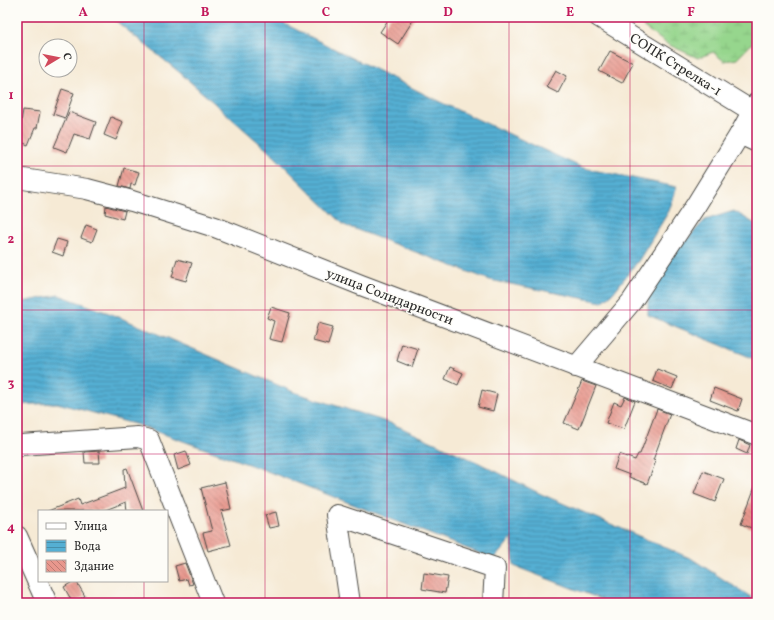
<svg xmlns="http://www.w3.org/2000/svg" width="774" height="620" font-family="Vollkorn,serif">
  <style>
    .wetland { fill: url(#wetland-marsh); stroke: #60805c }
    .water { fill: url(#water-rules); stroke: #406d7f }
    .building { fill: url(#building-back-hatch) }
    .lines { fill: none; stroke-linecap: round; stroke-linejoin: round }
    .minor-casing { stroke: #494844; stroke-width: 22 }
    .minor { stroke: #fff; stroke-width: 20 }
    .grid { fill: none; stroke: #c2185b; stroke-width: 1; stroke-opacity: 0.55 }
    .labels { text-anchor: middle; stroke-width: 3; stroke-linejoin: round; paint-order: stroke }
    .street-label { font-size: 14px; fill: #2b2b2b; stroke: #fdfcf7 }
    .neatline { fill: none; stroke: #c2185b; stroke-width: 1.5 }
    .grid-label { font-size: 13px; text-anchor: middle; font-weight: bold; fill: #c2185b }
  </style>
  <defs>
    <pattern id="wetland-marsh" width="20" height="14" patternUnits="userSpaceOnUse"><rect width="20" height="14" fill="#96d68d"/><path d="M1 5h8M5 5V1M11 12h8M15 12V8" fill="none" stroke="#81b87a"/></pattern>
    <pattern id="water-rules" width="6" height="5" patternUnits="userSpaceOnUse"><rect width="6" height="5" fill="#55afd3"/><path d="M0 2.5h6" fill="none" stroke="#478fab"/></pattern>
    <pattern id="building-back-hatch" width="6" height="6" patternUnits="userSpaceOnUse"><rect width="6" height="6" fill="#e8978d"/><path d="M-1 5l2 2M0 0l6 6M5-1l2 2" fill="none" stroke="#bc7b73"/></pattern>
  </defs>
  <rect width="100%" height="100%" fill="#fdfcf7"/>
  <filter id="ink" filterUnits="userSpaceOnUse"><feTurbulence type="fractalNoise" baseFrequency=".025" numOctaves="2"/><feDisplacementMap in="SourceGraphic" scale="8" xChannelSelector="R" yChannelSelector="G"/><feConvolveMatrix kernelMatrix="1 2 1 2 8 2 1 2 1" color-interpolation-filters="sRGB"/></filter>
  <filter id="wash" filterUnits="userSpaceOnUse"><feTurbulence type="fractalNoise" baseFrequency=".012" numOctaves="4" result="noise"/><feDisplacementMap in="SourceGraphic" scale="16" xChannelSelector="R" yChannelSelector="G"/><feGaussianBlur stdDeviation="0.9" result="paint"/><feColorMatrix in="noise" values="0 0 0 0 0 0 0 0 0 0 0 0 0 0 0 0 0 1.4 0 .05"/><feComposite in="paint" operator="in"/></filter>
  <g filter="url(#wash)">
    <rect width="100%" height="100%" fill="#f6ead5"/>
    <path class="wetland" d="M630 17H757V38L737 59 724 61 713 52 698 58 667 44Z"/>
    <g class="water">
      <path d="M111 17H271L440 102 583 168 677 187 669 211 639 260 613 293 602 302 490 280 344 225 274 156 179 72Z"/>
      <path d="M734 211 757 225V360L648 315V291L674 253 705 220Z"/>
      <path d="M59 295 114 315 294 392 393 424 479 463 541 494 692 559 757 601V603H611L514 566 512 538 494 559 259 468 138 425 57 403 17 405V303Z"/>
    </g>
    <g id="blocks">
      <g class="building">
        <path d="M390 17H415L398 44 380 32Z"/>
        <path d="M610 51 633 63 622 83 599 71Z"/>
        <path d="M556 70 567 76 558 93 546 87Z"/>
        <path d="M62 89 74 93 65 118 53 114Z"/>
        <path d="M23 110 40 112 37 128H35L28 145 17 140V127L20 129Z"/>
        <path d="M69 112 96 122 90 139 74 134 67 152 54 147Z"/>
        <path d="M111 117 123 122 116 140 104 135Z"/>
        <path d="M124 168 139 172 135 185 131 184 130 189 119 186Z"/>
        <path d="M106 206 125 211 123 219 105 214Z"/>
        <path d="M86 225 97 229 92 242 81 238Z"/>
        <path d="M57 239 67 242 63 256 52 252Z"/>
        <path d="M177 259 192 263 186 281 172 277Z"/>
        <path d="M271 307 290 313 282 342 269 339 274 321 267 318Z"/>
        <path d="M318 323 333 327 328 345 313 341Z"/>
        <path d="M402 344 418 349 412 367 397 361Z"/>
        <path d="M450 367 463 373 458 385 445 379Z"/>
        <path d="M657 369 677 377 672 389 653 381Z"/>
        <path d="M582 381 596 386 579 429 564 423Z"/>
        <path d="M714 388 742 399 738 411 710 400Z"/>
        <path d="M482 390 497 394 493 411 478 407Z"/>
        <path d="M625 397 635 401 624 429 606 423 614 402 621 405Z"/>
        <path d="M657 409 670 414 653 460 656 461 647 484 629 477 630 475 614 469 619 454 635 460 638 454H640Z"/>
        <path d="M739 440 750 445 747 454 736 449Z"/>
        <path d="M99 451 100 463H85L84 452Z"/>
        <path d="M186 451 191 465 178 470 174 455Z"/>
        <path d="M127 468 143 511H127L126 502 103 511H48L78 499 80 505 125 488 124 469Z"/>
        <path d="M703 471 724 479 715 502 694 494Z"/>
        <path d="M225 482 231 509 221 511 231 545 208 551 203 533 212 531 201 488Z"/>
        <path d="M756 484 757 485V530L741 524Z"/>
        <path d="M276 512 279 526 269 528 265 515Z"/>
        <path d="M185 563 193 584 189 585 187 579 179 581 175 566Z"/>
        <path d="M424 573 448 577 445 593 422 589Z"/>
        <path d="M74 581H76L85 596 73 603 64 587Z"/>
      </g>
    </g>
  </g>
  <g filter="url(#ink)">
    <use href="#blocks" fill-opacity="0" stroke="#494844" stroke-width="1"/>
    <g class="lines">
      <defs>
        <g id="minor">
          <path d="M599 17 752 111"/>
          <path d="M740 134 757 142"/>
          <path d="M17 178 87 189 132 201 215 227 361 285 757 435"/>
          <path d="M576 367 632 301 696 205 740 134 757 103"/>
          <path d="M17 447 21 445 138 437 149 440 213 603"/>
          <path d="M17 536 47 603"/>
          <path d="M350 603 337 515 495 568 493 603"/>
        </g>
      </defs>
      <use href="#minor" class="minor-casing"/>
      <use href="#minor" class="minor"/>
    </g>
  </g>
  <path class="grid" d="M144 17V511M265 17V603M387 17V603M509 17V603M630 17V603M17 166H757M17 310H757M17 454H757M144 581V603"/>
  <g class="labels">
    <g class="street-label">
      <text transform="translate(676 64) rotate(32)" y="5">СОПК Стрелка-1</text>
      <text transform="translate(390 296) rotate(21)" y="5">улица Солидарности</text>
    </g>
  </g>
  <rect width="774" height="620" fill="none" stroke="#fdfcf7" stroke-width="44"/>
  <rect x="38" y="510" width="130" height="72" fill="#fdfcf7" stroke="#a9a8a5"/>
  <rect x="46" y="523" width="20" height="6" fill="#ffffff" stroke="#a9a8a5"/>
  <text x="74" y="530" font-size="12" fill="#2b2b2b">Улица</text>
  <rect x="46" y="540" width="20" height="12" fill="url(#water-rules)" stroke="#a9a8a5"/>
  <text x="74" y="550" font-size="12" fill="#2b2b2b">Вода</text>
  <rect x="46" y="560" width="20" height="12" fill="url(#building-back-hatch)" stroke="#a9a8a5"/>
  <text x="74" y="570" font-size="12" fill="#2b2b2b">Здание</text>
  <g transform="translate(58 58) rotate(80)"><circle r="19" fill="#fdfcf7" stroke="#a9a8a5"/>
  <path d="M0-3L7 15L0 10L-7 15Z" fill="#d1495b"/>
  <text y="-6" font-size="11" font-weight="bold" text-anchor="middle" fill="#2b2b2b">С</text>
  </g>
  <rect x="22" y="22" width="730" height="576" class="neatline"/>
  <g class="grid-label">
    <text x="83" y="16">A</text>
    <text x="205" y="16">B</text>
    <text x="326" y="16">C</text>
    <text x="448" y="16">D</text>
    <text x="570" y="16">E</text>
    <text x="691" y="16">F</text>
    <text x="11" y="99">1</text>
    <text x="11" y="243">2</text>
    <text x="11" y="387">3</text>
    <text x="11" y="531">4</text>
  </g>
</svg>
